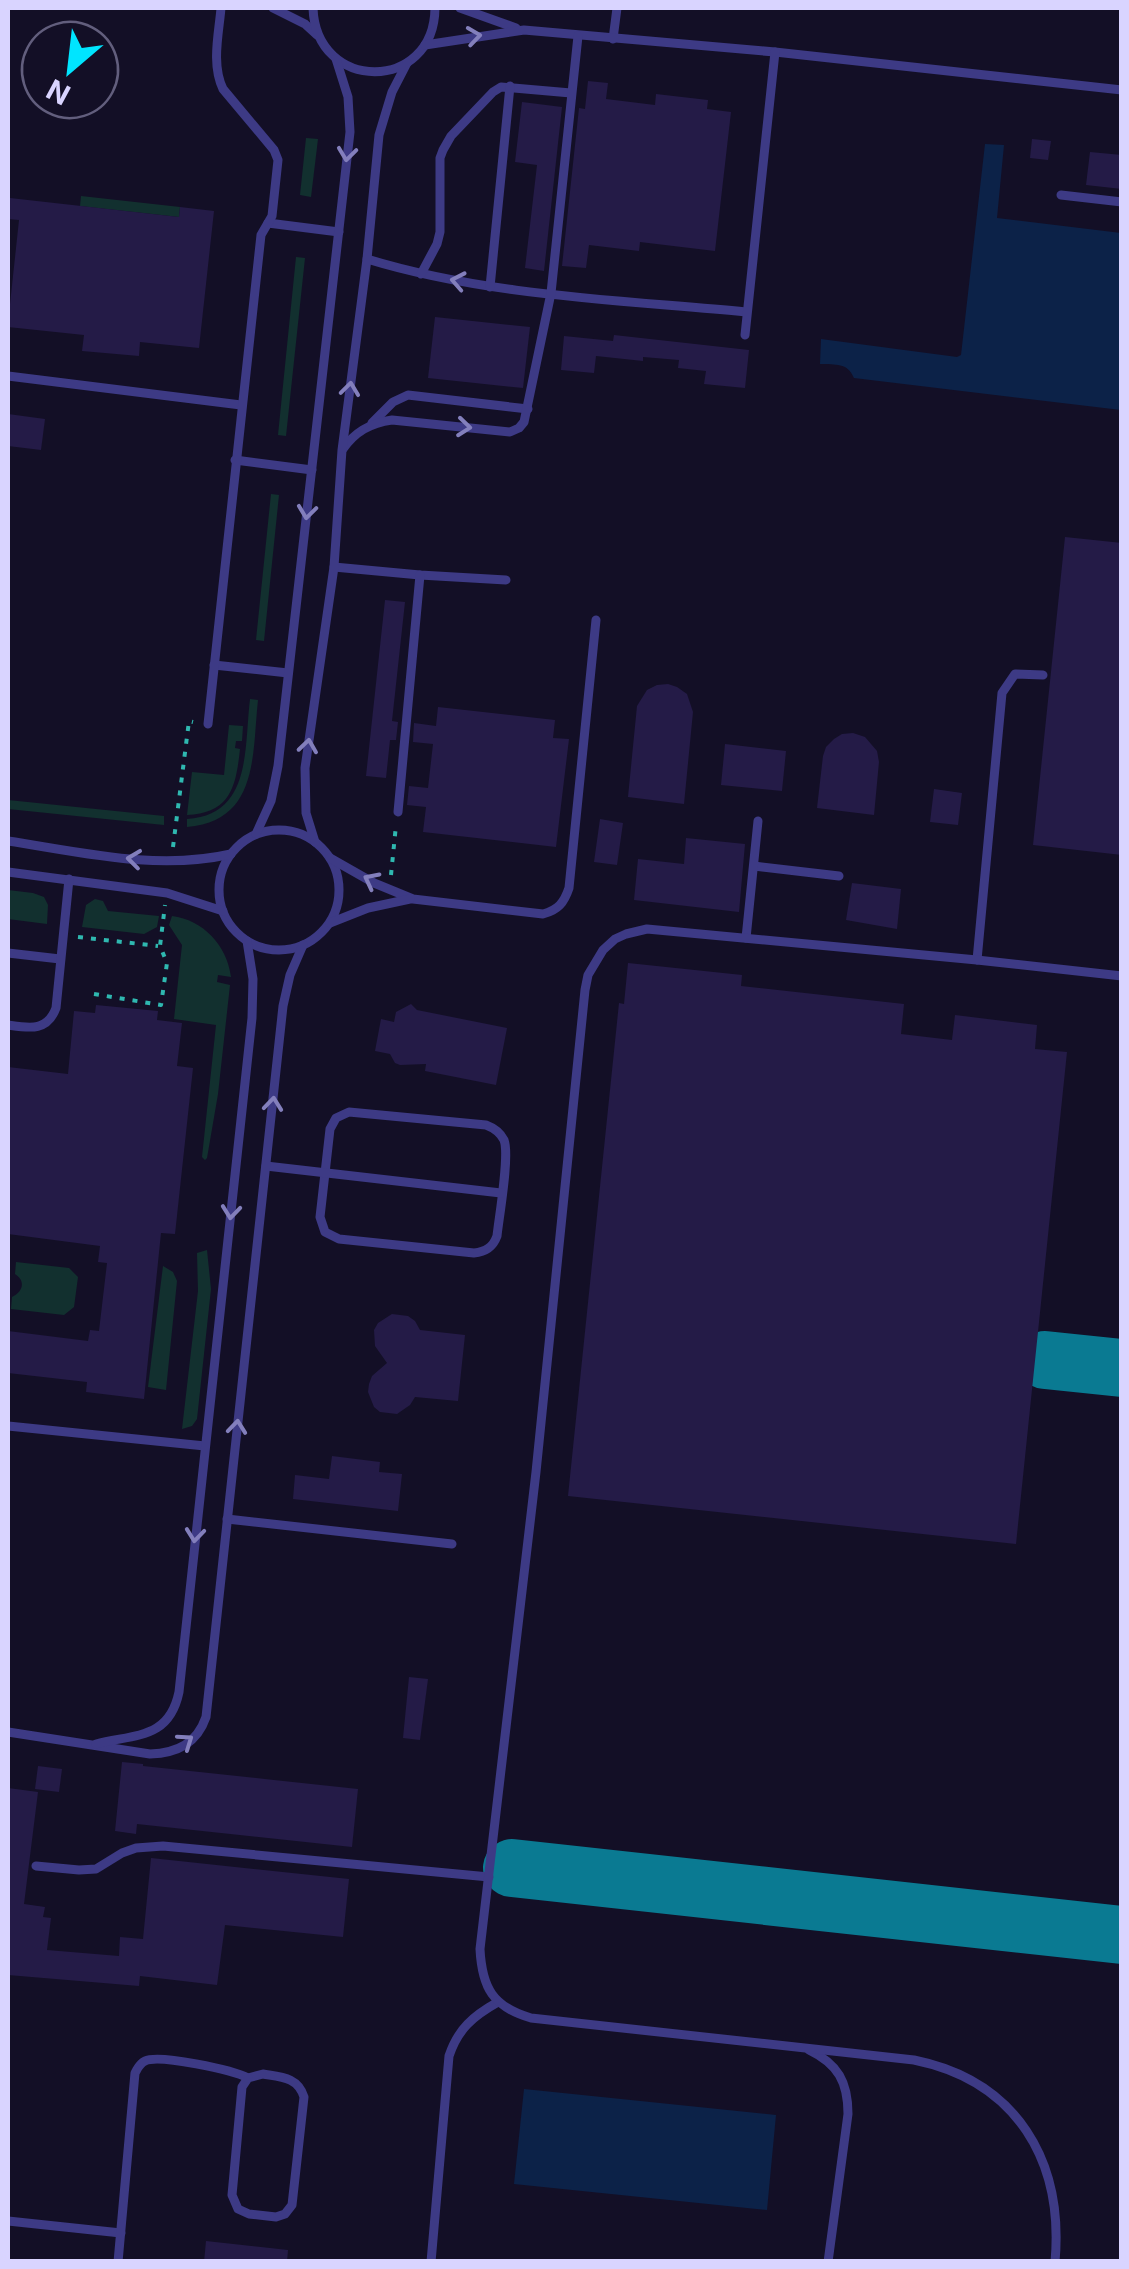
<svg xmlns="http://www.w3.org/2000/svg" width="1129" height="2269" font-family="Inter,sans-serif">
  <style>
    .green { fill: #12302f }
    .water { fill: #0c2248 }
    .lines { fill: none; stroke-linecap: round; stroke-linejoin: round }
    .taxiway { stroke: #0a7a92; stroke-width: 58 }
    .building { fill: #241b47 }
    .path { stroke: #2fb8b0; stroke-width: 4; stroke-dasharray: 5 8; stroke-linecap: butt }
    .lane { stroke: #3d3a85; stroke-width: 9 }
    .oneway { stroke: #837fbc }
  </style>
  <rect width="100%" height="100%" fill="#130f26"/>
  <g class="green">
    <path d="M306 138 318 139 311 197 300 195Z"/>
    <path d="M81 196 180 207 179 217 80 206Z"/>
    <path d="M296 257 305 258 286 436 278 435Z"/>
    <path d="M271 494 279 495 264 641 256 640Z"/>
    <path d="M250 699 258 700C252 754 259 821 187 827V819C252 815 244 748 250 699Z"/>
    <path d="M229 725 243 726 242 741H236L235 748 240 749C236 786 231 813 187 815L192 772 224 775Z"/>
    <path d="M8 800 164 816V825L8 809Z"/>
    <path d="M8 890 33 893 44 897 48 905 47 924 8 919Z"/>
    <path d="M95 899 103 901 108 911 159 916 157 927 144 934 82 927 86 905Z"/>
    <path d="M172 916C203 920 227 945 231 977L218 975 217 982 230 985 218 1094 207 1158 205 1160 202 1157 216 1025 174 1019 182 945 169 925Z"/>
    <path d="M207 1250 211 1289 197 1419 192 1426 182 1429 198 1291 197 1253Z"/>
    <path d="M16 1262 69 1268 78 1277 74 1307 64 1315 11 1309 12 1297C23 1292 26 1281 15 1274Z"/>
    <path d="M163 1266 173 1272 177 1281 166 1390 148 1387Z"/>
  </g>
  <g class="water">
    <path d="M985 144 1004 145 997 218 1121 233V410L854 378C847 362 836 365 820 364L821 339 957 357 961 355Z"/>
    <path d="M524 2089 776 2115 767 2210 514 2184Z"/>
  </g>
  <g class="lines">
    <g class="taxiway">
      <path d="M1045 1360 1122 1368"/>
      <path d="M512 1868 1122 1935"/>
    </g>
  </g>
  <g class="building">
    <path d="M588 81 608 83 606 99 655 105 656 94 708 100 707 109 731 112 715 251 640 242 639 251 589 245 586 268 562 266 579 108 585 109Z"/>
    <path d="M522 102 562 107 544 271 525 268 537 165 515 162Z"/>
    <path d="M1032 139 1051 141 1048 160 1030 158Z"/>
    <path d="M1090 152 1122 155V189L1086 185Z"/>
    <path d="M10 198 179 217 180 207 214 211 199 348 140 342 139 356 82 351 84 335 8 327V303L10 304 19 220 8 219Z"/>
    <path d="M435 317 530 327 523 388 428 378Z"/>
    <path d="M614 335 749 350 745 388 704 384 706 371 678 368 679 360 643 357V361L596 356 594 373 561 370 564 336 613 341Z"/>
    <path d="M8 414 45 419 41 450 8 446Z"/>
    <path d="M1065 537 1122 543V855L1033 845Z"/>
    <path d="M385 600 405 602 392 721 398 722 396 740H390L386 778 366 776Z"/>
    <path d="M668 684 677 687 687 694 693 712 684 804 628 797 637 706 647 690 657 685Z"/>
    <path d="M438 707 555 720 553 738 569 739 556 847 423 832 426 807 407 805 409 786 428 788 433 744 413 742 414 723 436 726Z"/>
    <path d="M853 733 865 737 877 751 879 762 874 815 817 808 823 756 826 747 834 739 842 734Z"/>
    <path d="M725 744 786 751 782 791 721 785Z"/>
    <path d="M934 789 962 793 958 825 930 822Z"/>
    <path d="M600 819 623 823 617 865 594 862Z"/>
    <path d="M686 838 745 844 739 912 634 900 638 859 684 864Z"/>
    <path d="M852 883 901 889 897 929 846 920Z"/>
    <path d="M628 963 742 975 741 986 904 1004 901 1034 952 1040 955 1015 1037 1025 1035 1049 1067 1052 1016 1544 568 1496 619 1003 624 1004Z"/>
    <path d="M411 1004 417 1010 507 1028 496 1085 425 1071 426 1064 400 1065 395 1063 390 1054 375 1051 381 1019 394 1022 396 1012Z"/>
    <path d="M96 1005 158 1011 157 1020 182 1023 177 1066 193 1068 175 1234 161 1233 144 1399 86 1392 87 1382 8 1373V1331L88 1341 90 1330 99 1331 107 1263 98 1262 100 1246 8 1234V1067L68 1074 74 1011 95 1013Z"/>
    <path d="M392 1314 408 1316 415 1321 420 1330 465 1335 458 1401 415 1397 410 1405 397 1414 380 1412 374 1407 368 1392 369 1384 372 1376 387 1363 375 1346 374 1330 378 1323Z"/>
    <path d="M332 1456 380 1462 379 1472 402 1474 398 1511 293 1499 295 1475 329 1479Z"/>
    <path d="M409 1677 428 1679 420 1740 403 1738Z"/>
    <path d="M122 1762 143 1764V1766L358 1789 352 1847 137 1824 136 1834 115 1831Z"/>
    <path d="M38 1766 62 1769 59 1792 35 1789Z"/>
    <path d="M8 1788 38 1792 24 1904 45 1907 43 1917 51 1918 47 1950 119 1956 120 1937 143 1939 151 1858 349 1879 343 1937 225 1925 217 1985 140 1976 139 1986 8 1975Z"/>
    <path d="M206 2241 288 2250 287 2262H204Z"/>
  </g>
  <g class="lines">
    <g class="path">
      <path d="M173 847 189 721 193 722"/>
      <path d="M391 875 396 825"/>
      <path d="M78 937 158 946"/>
      <path d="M94 994 161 1005 167 963 160 946 165 905"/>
    </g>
    <g class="lane">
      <path d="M273 8 305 24 317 35"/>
      <path d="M313 8C316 93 434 93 435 8"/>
      <path d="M460 8 516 28"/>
      <path d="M613 39 617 8"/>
      <path d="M425 45 524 30 775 52 1122 90"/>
      <path d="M1061 195 1122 202"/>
      <path d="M268 223 339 232"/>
      <path d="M367 259C488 296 621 300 746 312"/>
      <path d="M421 274 437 244 440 232V158L443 150 451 136 493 92 501 87 571 93"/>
      <path d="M490 287 510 86"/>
      <path d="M745 335 775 52"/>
      <path d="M8 376 241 405"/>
      <path d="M372 423 393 402 408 395 528 409"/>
      <path d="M343 449C355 432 370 423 392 420L510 432 519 428 524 422 551 293 578 36"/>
      <path d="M235 460 312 470"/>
      <path d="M334 567 420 575 506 580"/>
      <path d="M214 665 288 673"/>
      <path d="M208 724 261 235 272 216 278 160 274 150 223 89C211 64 219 33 221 8"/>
      <path d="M398 812 420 575"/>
      <circle cx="279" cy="890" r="60"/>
      <path d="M256 834 271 801 278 766 350 132 348 97 336 59"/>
      <path d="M8 841C81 852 157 871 231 854"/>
      <path d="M315 842 306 813 305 768 334 567 342 450 367 259 379 135 392 92 407 63"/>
      <path d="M330 858 374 883 413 899 543 914C558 910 564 903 569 888L596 620"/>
      <path d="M754 866 839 876"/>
      <path d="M8 872 167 893 223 911"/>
      <path d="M330 923 368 908 410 899"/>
      <path d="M746 938 758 821"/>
      <path d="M8 953 60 959"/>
      <path d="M977 960 1002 693 1015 674 1043 675"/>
      <path d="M8 1025C29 1028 47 1032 56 1008L69 879"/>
      <path d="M349 1112 486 1125C494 1128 500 1132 504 1140 510 1155 499 1217 497 1236 493 1247 486 1252 474 1253L339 1239 325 1232 320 1217 330 1129 336 1118Z"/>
      <path d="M266 1166 501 1193"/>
      <path d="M8 1426 205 1446"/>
      <path d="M227 1519 452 1544"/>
      <path d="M8 1732 150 1754C178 1753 197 1743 206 1717L283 1006 290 975 303 945"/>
      <path d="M96 1744C134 1734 169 1740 179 1692L252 1018 253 979 247 941"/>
      <path d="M36 1866 79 1870 96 1869 122 1853 136 1848 163 1846 489 1877"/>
      <path d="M809 2050C838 2064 848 2082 848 2114L828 2262"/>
      <path d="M263 2074C281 2077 298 2077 304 2097L292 2205 285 2214 276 2217 249 2214 238 2209 232 2195 242 2087 248 2078Z"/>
      <path d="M8 2221 121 2233"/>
      <path d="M118 2262 135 2073C138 2068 139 2064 145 2061 159 2054 233 2070 248 2078"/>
      <path d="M431 2262 449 2056C458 2029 473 2016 498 2002"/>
      <path d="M1055 2262C1064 2161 1017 2081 914 2060L531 2018C493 2007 482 1988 480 1949L536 1472 585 990 588 975 603 950 615 939 626 934 647 929 977 960 1122 976"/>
    </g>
  </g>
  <defs><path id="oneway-chevron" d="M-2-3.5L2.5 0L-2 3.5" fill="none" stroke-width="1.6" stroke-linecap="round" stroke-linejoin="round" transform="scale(2.5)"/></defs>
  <g class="oneway">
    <use href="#oneway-chevron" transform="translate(474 36) rotate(-8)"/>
    <use href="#oneway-chevron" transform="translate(347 154) rotate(97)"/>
    <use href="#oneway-chevron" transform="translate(458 281) rotate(-169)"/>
    <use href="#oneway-chevron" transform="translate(350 389) rotate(-83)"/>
    <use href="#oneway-chevron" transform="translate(464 427) rotate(6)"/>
    <use href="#oneway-chevron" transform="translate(307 512) rotate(97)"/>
    <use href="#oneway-chevron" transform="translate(308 746) rotate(-82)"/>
    <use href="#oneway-chevron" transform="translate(134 859) rotate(-173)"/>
    <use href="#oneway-chevron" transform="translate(371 880) rotate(-153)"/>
    <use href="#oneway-chevron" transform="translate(273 1104) rotate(-84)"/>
    <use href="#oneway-chevron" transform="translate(231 1212) rotate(96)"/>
    <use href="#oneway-chevron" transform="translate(237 1427) rotate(-84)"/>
    <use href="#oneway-chevron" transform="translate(195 1535) rotate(96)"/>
    <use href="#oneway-chevron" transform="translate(186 1741) rotate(-35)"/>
  </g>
  <rect width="1129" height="2269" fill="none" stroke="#d9d4ff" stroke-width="20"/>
  <g transform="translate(70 70) rotate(208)"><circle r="48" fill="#130f26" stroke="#625e7d" stroke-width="2.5"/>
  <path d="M0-8L18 38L0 25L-18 38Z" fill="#00e5ff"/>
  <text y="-15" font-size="28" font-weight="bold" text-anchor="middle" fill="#d9d4ff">N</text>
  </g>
</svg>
